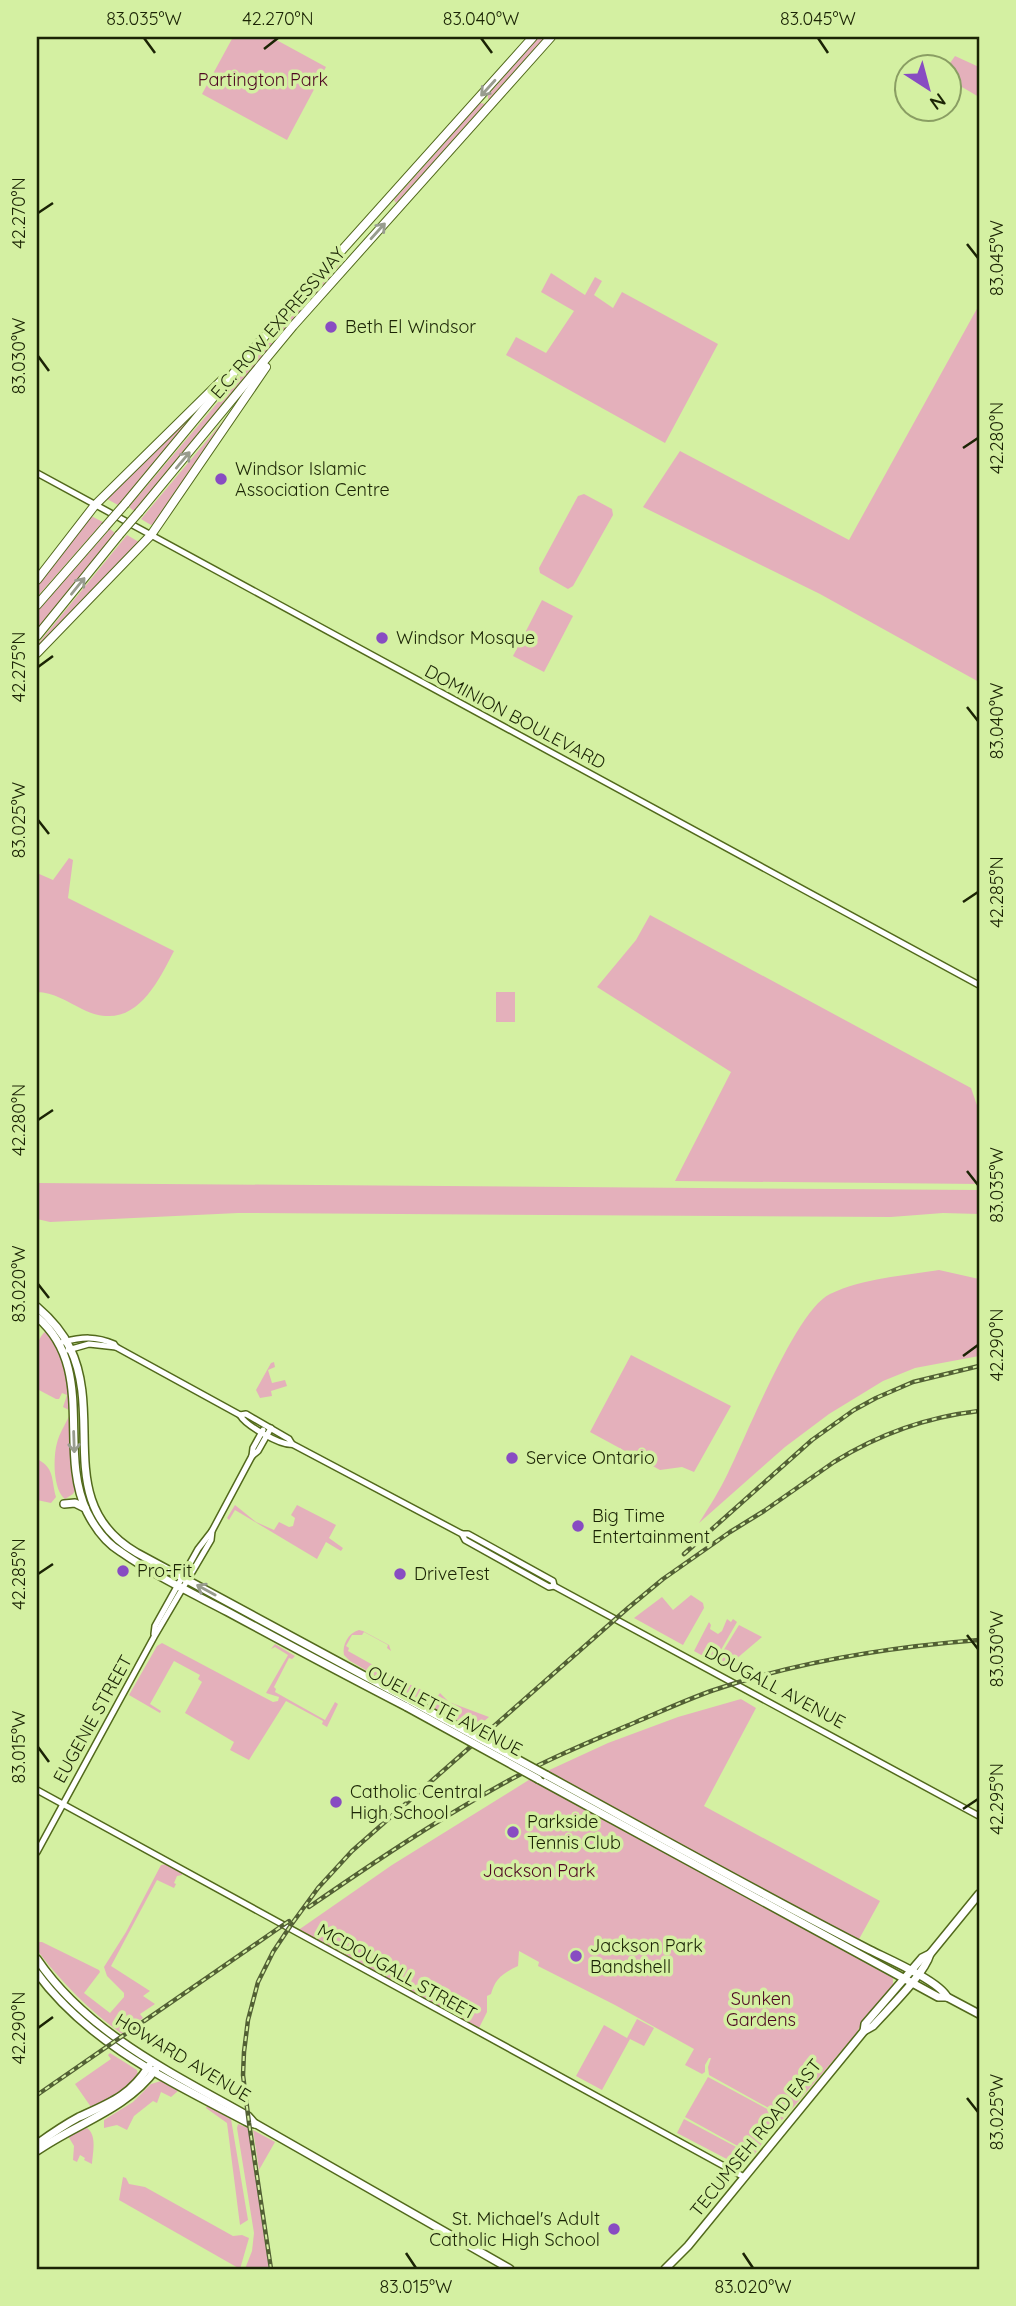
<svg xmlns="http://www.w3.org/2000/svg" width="1016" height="2306" font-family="Quicksand,sans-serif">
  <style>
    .green { fill: #e4b0bb }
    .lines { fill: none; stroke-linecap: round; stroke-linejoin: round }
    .minor-casing { stroke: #52691c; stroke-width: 8 }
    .major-casing { stroke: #52691c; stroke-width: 10 }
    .highway-casing { stroke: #52691c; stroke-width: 10 }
    .minor { stroke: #fff; stroke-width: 5 }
    .major { stroke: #fff; stroke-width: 7 }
    .highway { stroke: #fff; stroke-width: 8 }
    .rail-casing { stroke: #526034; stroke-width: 4.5 }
    .rail { stroke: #d4f0a2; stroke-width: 2; stroke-dasharray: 5; stroke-linecap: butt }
    .major-bridge-casing { stroke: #52691c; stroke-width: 10; stroke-linecap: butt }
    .highway-bridge-casing { stroke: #52691c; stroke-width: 10; stroke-linecap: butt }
    .major-bridge { stroke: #fff; stroke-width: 7 }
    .highway-bridge { stroke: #fff; stroke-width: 8 }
    .oneway { stroke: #989c8e }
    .ticks { fill: none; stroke: #1b2405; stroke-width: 2.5 }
    .poi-dot { fill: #884cc2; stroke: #d4f0a2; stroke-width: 2.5 }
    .labels { text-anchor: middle; stroke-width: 7; stroke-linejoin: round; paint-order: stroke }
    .park-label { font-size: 18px; fill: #4e0722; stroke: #d4f0a2 }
    .street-label { font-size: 18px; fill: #1b2405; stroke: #d4f0a2 }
    .poi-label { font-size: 18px; fill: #1b2405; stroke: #d4f0a2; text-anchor: start }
    .neatline { fill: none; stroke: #1b2405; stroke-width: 2.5 }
    .ticks-label { font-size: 18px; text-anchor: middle; fill: #1b2405 }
  </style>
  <rect width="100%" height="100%" fill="#d4f0a2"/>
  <g class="green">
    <path d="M233 37H271L326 67 287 140 202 94Z"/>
    <path d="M538 37H548L492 101 488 99V95Z"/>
    <path d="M955 56 979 67V97L950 80 948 66Z"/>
    <path d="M480 103 486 104 457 139 396 203 394 200Z"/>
    <path d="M344 259 278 341 274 336Z"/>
    <path d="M551 273 585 295 595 277 602 281 594 295 613 308 622 292 718 344 665 443 506 355 516 337 546 353 574 311 541 292Z"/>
    <path d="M979 305V682L820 594 643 507 680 451 849 540Z"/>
    <path d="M268 343H273V347L134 511 129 507Z"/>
    <path d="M201 404 203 405 118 505 107 499Z"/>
    <path d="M229 414 153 524 151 525 141 519Z"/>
    <path d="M584 494 612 509 613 515 573 586 568 589 540 573 539 568 578 496Z"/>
    <path d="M91 516 103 522 37 597V586Z"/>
    <path d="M110 529 115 533 37 630V612Z"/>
    <path d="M127 535 139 542 37 650V645Z"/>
    <path d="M542 600 573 616 544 672 513 656Z"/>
    <path d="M69 858 73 860 68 898 174 951C155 988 132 1034 82 1009 68 1002 53 992 37 992V873L53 880Z"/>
    <path d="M650 915 971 1088 979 1111V1184L675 1181 731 1072 597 987 636 940Z"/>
    <rect x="496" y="992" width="19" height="30"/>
    <path d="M37 1183 979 1190V1214L943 1213 891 1217 238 1213 50 1222 37 1219Z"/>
    <path d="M939 1270 979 1279V1356L915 1368 883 1381 829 1414 785 1447 699 1523C709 1507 720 1490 728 1473 747 1435 796 1310 830 1294 864 1278 903 1276 939 1270Z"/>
    <path d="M46 1331C63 1353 74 1382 69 1410L63 1407 67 1395 62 1393 59 1399H56L37 1389C37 1372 31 1342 46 1331Z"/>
    <path d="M631 1355 731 1406 694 1472 682 1467 660 1470 590 1432Z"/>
    <path d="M274 1362 275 1367 268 1370 272 1383 285 1380 287 1386 271 1391 272 1396 260 1398 256 1390 271 1363Z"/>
    <path d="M69 1416 76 1488 73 1494 65 1499C53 1490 53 1457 57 1443 59 1434 65 1425 69 1416Z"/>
    <path d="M37 1459C55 1468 51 1479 56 1497L51 1503 37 1500Z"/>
    <path d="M235 1505 256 1522 274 1530 279 1522 289 1527 293 1526 295 1518 291 1515 297 1505 336 1525 329 1538 343 1548 341 1551 326 1542 317 1559 235 1510 229 1520 227 1518Z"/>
    <path d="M691 1595 703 1603 704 1608 683 1645 634 1618 662 1597 673 1610Z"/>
    <path d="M727 1619 731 1622 733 1619 737 1622 714 1662 694 1651 709 1622 711 1625 710 1629 718 1634 722 1631Z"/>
    <path d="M739 1625 762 1637 729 1665 723 1667 717 1663V1661Z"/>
    <path d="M359 1630 363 1631 389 1645 391 1651 387 1648 388 1645 364 1632 362 1635H352L346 1646 349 1648 348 1651 398 1679 437 1697 440 1693 449 1702 489 1717 472 1731 350 1661 344 1655C342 1645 348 1633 359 1630Z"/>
    <path d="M162 1643 273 1702 278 1701 279 1697 266 1693 288 1655 275 1647 271 1649 275 1644 295 1656 292 1659 289 1658 274 1687 276 1689 275 1692 325 1720 335 1702 338 1704 327 1727 322 1724 323 1721 286 1701 249 1760 230 1750 234 1742 185 1713 202 1682 198 1679 200 1675 174 1661 150 1704 161 1711 160 1713 129 1695 157 1646Z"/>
    <path d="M741 1699 756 1708 704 1806 880 1901 858 1941 611 1807 599 1814 893 1978V1987L875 2009 867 2015 855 2035 785 2117 709 2075 708 2067 711 2058H709L705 2065V2072L702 2074 685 2065 694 2049 615 2005 538 1966 539 1962 519 1951 518 1966C503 1973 495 1979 491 1994L487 1996V2012L478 2030 297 1931 392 1865 532 1778 608 1743 678 1717Z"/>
    <path d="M167 1864 182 1873V1875L177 1876 174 1883 176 1884 174 1888 157 1880 111 1966 150 1991 143 1996 155 2004 140 2014 143 2018 122 2034C90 2011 64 1985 40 1954L37 1948V1942H42L99 1970 100 1972 84 1993 110 2013 124 1997V1993L107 1976 104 1967 126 1932 161 1865Z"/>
    <path d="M637 2019 654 2028 644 2046 630 2039 602 2090 576 2076 604 2025 627 2038Z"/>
    <path d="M110 2053 137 2070 138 2076 123 2092 91 2107 75 2084 111 2059 108 2055Z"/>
    <path d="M708 2077 784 2118 773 2127 754 2155 685 2117Z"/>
    <path d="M161 2081 178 2091 171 2097 161 2092 157 2103 153 2101 134 2116 127 2130 117 2125 104 2128V2120L133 2102 151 2084Z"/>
    <path d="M207 2106 231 2119 248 2220 240 2225 227 2123 206 2108Z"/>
    <path d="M684 2119 753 2156 742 2167 677 2133Z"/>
    <path d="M238 2124 248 2128 269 2269H245L252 2251 254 2233 237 2128Z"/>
    <path d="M87 2128C97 2135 93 2152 92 2164L84 2160 85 2158 80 2155 77 2162 73 2160 74 2146 68 2136Z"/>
    <path d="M253 2130 275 2142 259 2170Z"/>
    <path d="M123 2177 126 2178 129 2184 145 2187 233 2236 242 2235 249 2238 240 2269 119 2200Z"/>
  </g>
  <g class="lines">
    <defs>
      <g id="minor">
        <path d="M37 473 979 985"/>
        <path d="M63 1342C82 1337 96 1336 114 1344L116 1347 240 1415C245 1425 281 1446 292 1444L462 1534H468L553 1581 554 1586"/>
        <path d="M68 1350 89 1344 116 1347"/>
        <path d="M240 1415 246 1414 289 1439 292 1444"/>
        <path d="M252 1456 253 1448 263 1430"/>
        <path d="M462 1534 465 1540 549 1587 554 1586 979 1816"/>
        <path d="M154 1634 155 1626 198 1549 212 1531"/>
        <path d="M37 1790 744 2177"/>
        <path d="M37 1852 154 1637 211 1540 212 1531 252 1456 258 1451 271 1428"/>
      </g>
      <g id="major">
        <path d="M37 1307C51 1319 62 1331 70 1348 104 1418 53 1505 137 1553L411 1701"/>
        <path d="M37 1317C97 1368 57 1449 87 1512 95 1528 106 1543 121 1552 154 1575 192 1593 228 1612 287 1644 347 1676 407 1707"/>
        <path d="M64 1504 75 1503 85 1508"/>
        <path d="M546 1775C654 1834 761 1894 870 1950 888 1959 939 1981 947 1997"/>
        <path d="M538 1779 938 1997H947L979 2014"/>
        <path d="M37 1959C87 2033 172 2073 248 2116L255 2124"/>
        <path d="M37 1973C90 2045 172 2082 249 2123L256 2124 510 2269"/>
        <path d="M864 2031 873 2026C888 2009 924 1975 930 1954L979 1894"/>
        <path d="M37 2144C51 2134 64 2125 79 2117 110 2103 130 2096 149 2066"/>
        <path d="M37 2151C77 2123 126 2110 156 2069"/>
        <path d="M665 2269 688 2246 864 2031 865 2024 922 1958 930 1954"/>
      </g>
      <g id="highway">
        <path d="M125 504 256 346 533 37"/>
        <path d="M139 512 293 326 551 37"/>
        <path d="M37 580 95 505 224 378"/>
        <path d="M37 605 105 527"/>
        <path d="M37 636 119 535"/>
        <path d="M37 653 151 535 266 367"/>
      </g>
    </defs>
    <use href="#minor" class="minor-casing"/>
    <use href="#major" class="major-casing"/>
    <use href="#highway" class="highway-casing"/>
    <use href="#minor" class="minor"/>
    <use href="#major" class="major"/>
    <use href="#highway" class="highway"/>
    <defs>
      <g id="rail">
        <path d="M684 1554 812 1440 854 1410 876 1398 913 1382 979 1366"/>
        <path d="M309 1907C370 1865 432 1823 497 1787 541 1762 589 1742 636 1722 662 1711 688 1699 714 1690 800 1661 890 1647 979 1640"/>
        <path d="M37 2095 289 1921"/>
        <path d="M271 2269 249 2123 243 2075 244 2052 248 2020 258 1982 273 1952 291 1925 318 1888 352 1851 628 1608 663 1579 730 1532 764 1511 834 1462C879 1434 927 1417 979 1411"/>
      </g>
    </defs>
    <use href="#rail" class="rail-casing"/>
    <use href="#rail" class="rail"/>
    <defs>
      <g id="major-bridge">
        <path d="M411 1701 546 1775"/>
        <path d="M407 1707 538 1779"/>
      </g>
      <g id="highway-bridge">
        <path d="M105 527 125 504"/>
        <path d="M119 535 139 512"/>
      </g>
    </defs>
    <use href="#major-bridge" class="major-bridge-casing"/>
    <use href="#highway-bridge" class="highway-bridge-casing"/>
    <use href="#major-bridge" class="major-bridge"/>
    <use href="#highway-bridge" class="highway-bridge"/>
  </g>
  <defs><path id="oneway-shaft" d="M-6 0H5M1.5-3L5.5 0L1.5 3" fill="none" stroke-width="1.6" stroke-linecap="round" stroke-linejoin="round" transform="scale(1.75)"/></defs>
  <g class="oneway">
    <use href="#oneway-shaft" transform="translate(488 88) rotate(132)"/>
    <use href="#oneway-shaft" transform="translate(378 231) rotate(-48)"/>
    <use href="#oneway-shaft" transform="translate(183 460) rotate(-50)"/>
    <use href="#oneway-shaft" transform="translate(78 586) rotate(-51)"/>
    <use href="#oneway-shaft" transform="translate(74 1442) rotate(88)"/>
    <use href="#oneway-shaft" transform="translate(206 1590) rotate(-151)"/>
  </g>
  <path class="ticks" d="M144 38 155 53M481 38 492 53M818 38 828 53M264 49 278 38M38 213 53 203M967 244 978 258M38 356 49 371M963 448 978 438M38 667 53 656M967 707 978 721M38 820 49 834M963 902 978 892M38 1120 53 1110M967 1171 978 1185M38 1284 49 1298M963 1356 978 1345M38 1574 53 1564M967 1635 978 1649M38 1747 49 1762M963 1809 978 1799M38 2028 53 2017M967 2098 978 2112M406 2253 416 2268M743 2253 753 2268"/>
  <g class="poi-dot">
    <circle cx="331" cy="327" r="7"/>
    <circle cx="221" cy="479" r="7"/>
    <circle cx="382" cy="638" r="7"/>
    <circle cx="512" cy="1458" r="7"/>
    <circle cx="578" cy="1526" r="7"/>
    <circle cx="123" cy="1571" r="7"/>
    <circle cx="400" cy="1574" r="7"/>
    <circle cx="336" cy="1802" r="7"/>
    <circle cx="513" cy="1832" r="7"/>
    <circle cx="576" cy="1956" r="7"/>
    <circle cx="614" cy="2229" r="7"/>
  </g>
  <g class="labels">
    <g class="park-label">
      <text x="263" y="86">Partington Park</text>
      <text x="539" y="1877">Jackson Park</text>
      <text x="761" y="2005">Sunken<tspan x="761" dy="21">Gardens</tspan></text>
    </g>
    <g class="street-label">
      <text transform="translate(278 323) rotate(-49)" y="6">E.C. ROW EXPRESSWAY</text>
      <text transform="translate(515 717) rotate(28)" y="6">DOMINION BOULEVARD</text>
      <text transform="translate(775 1687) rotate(28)" y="6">DOUGALL AVENUE</text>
      <text transform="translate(445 1711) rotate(28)" y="6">OUELLETTE AVENUE</text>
      <text transform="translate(93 1719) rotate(-61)" y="6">EUGENIE STREET</text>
      <text transform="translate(397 1972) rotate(29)" y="6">MCDOUGALL STREET</text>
      <text transform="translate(183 2058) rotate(31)" y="6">HOWARD AVENUE</text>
      <text transform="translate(756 2138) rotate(-51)" y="6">TECUMSEH ROAD EAST</text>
    </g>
    <g class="poi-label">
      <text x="345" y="333">Beth El Windsor</text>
      <text x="235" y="475">Windsor Islamic<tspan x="235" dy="21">Association Centre</tspan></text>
      <text x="396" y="644">Windsor Mosque</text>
      <text x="526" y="1464">Service Ontario</text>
      <text x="592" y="1522">Big Time<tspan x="592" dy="21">Entertainment</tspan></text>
      <text x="137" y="1577">Pro-Fit</text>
      <text x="414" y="1580">DriveTest</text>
      <text x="350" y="1798">Catholic Central<tspan x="350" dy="21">High School</tspan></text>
      <text x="527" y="1828">Parkside<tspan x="527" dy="21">Tennis Club</tspan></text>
      <text x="590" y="1952">Jackson Park<tspan x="590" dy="21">Bandshell</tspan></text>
      <text x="600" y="2225" text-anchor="end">St. Michael's Adult<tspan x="600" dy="21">Catholic High School</tspan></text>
    </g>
  </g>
  <rect width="1016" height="2306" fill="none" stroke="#d4f0a2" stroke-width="77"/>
  <g transform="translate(928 88) rotate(144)"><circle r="33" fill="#d4f0a2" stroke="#8a9e63" stroke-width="2"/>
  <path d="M0-5L12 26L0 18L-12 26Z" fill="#884cc2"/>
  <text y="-10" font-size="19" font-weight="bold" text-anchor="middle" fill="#1b2405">N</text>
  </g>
  <rect x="38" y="38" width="940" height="2230" class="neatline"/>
  <g class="ticks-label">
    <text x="144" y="25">83.035°W</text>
    <text x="278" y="25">42.270°N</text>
    <text x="481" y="25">83.040°W</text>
    <text x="818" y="25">83.045°W</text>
    <text transform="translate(19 213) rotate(-90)" y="6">42.270°N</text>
    <text transform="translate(997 258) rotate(-90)" y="6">83.045°W</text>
    <text transform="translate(19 356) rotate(-90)" y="6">83.030°W</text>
    <text transform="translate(997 438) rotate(-90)" y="6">42.280°N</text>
    <text transform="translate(19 667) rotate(-90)" y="6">42.275°N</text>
    <text transform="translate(997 721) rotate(-90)" y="6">83.040°W</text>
    <text transform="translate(19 820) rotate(-90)" y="6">83.025°W</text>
    <text transform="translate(997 892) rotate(-90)" y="6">42.285°N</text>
    <text transform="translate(19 1120) rotate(-90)" y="6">42.280°N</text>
    <text transform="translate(997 1185) rotate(-90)" y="6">83.035°W</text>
    <text transform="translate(19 1284) rotate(-90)" y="6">83.020°W</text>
    <text transform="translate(997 1345) rotate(-90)" y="6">42.290°N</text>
    <text transform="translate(19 1574) rotate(-90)" y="6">42.285°N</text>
    <text transform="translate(997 1649) rotate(-90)" y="6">83.030°W</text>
    <text transform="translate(19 1747) rotate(-90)" y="6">83.015°W</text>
    <text transform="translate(997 1799) rotate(-90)" y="6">42.295°N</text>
    <text transform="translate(19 2028) rotate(-90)" y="6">42.290°N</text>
    <text transform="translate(997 2112) rotate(-90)" y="6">83.025°W</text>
    <text x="416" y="2293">83.015°W</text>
    <text x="753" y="2293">83.020°W</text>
  </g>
</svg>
